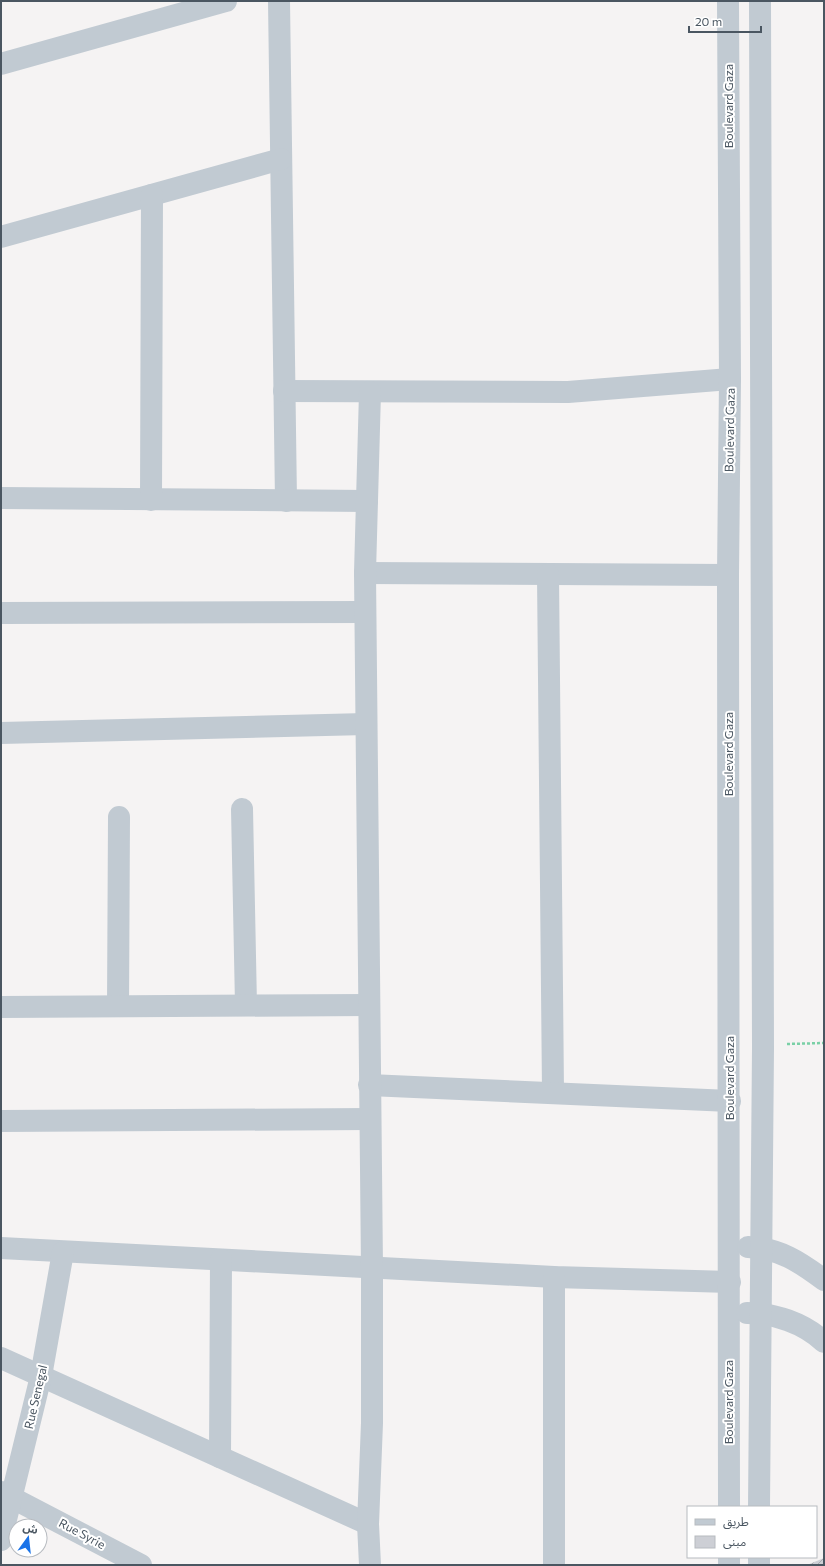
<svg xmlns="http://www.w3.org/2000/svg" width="825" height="1566" font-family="Commissioner,'Noto Sans Arabic',sans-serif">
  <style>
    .building { fill: url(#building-hatch) }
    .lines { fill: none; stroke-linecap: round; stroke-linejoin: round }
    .path { stroke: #7ad0a6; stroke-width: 2.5; stroke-dasharray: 3 2; stroke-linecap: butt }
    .minor { stroke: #c1cad2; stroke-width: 22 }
    .tertiary { stroke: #c1cad2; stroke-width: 22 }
    .labels { text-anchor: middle; stroke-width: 4; stroke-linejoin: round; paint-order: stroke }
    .street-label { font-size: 12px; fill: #4a5661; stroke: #fff }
  </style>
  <defs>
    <pattern id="building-hatch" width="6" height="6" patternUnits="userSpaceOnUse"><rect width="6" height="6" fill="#cdcfd5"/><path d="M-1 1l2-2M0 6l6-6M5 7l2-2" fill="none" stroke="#a8abb0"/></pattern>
  </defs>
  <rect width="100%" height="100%" fill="#f5f3f3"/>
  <path class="building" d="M824 1558V1565H807Z"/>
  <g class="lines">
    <path class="path" d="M787 1044 824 1043"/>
    <g class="minor">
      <path d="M279 1 286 501"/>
      <path d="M1 64 226 1"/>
      <path d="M1 237 281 159"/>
      <path d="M284 391 568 392 730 379"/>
      <path d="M1 498 367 501"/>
      <path d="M151 500 152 195"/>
      <path d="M365 573 728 575"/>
      <path d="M548 575 553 1092"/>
      <path d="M1 613 365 612"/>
      <path d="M1 733 366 724"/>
      <path d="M242 809 246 1005"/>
      <path d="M118 1006 119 817"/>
      <path d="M1 1007 369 1005"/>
      <path d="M369 1085 730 1101"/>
      <path d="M1 1121 370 1119"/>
      <path d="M1 1248 554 1277 730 1282"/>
      <path d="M554 1277V1565"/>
      <path d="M1 1358 368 1524"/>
      <path d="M220 1457 221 1260"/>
      <path d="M1 1492 141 1565"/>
      <path d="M1 1540 41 1376 63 1252"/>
      <path d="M370 1565 368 1524 372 1423V1268L365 573 370 392"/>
    </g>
    <g class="tertiary">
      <path d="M728 1 730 379 728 575 729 1507"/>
      <path d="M748 1247C779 1248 800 1262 824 1280"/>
      <path d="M747 1313C774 1313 804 1323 824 1342"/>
      <path d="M759 1507 763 1048 760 1"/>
      <path d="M729 1565V1557"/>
      <path d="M759 1565V1557"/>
    </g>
  </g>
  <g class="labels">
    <g class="street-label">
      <text transform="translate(729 106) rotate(-90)" y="4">Boulevard Gaza</text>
      <text transform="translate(730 430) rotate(-89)" y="4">Boulevard Gaza</text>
      <text transform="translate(729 754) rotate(-90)" y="4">Boulevard Gaza</text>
      <text transform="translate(730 1078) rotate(-90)" y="4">Boulevard Gaza</text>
      <text transform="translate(36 1397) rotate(-77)" y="4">Rue Senegal</text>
      <text transform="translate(729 1402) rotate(-90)" y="4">Boulevard Gaza</text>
      <text transform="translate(82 1534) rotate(28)" y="4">Rue Syrie</text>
    </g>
  </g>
  <rect width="825" height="1566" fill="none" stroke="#4a5661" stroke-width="4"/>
  <rect x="687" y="1506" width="130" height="52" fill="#ffffff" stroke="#b7bbc0"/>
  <rect x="695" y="1519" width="20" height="6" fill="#c1cad2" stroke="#b7bbc0"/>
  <text x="723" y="1526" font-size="12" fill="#4a5661">طريق</text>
  <rect x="695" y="1536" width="20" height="12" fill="#cdcfd5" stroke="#b7bbc0"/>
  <text x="723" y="1546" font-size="12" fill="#4a5661">مبنى</text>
  <g transform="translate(28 1538) rotate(15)"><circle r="19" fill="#ffffff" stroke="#b7bbc0"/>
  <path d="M0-3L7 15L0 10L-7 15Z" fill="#1a73e8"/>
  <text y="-6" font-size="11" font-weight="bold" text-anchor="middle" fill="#4a5661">ش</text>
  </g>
  <path d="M689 26v6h72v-6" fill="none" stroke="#4a5661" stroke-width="2"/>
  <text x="695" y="26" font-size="12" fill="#4a5661" stroke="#ffffff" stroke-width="3" paint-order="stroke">20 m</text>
</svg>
